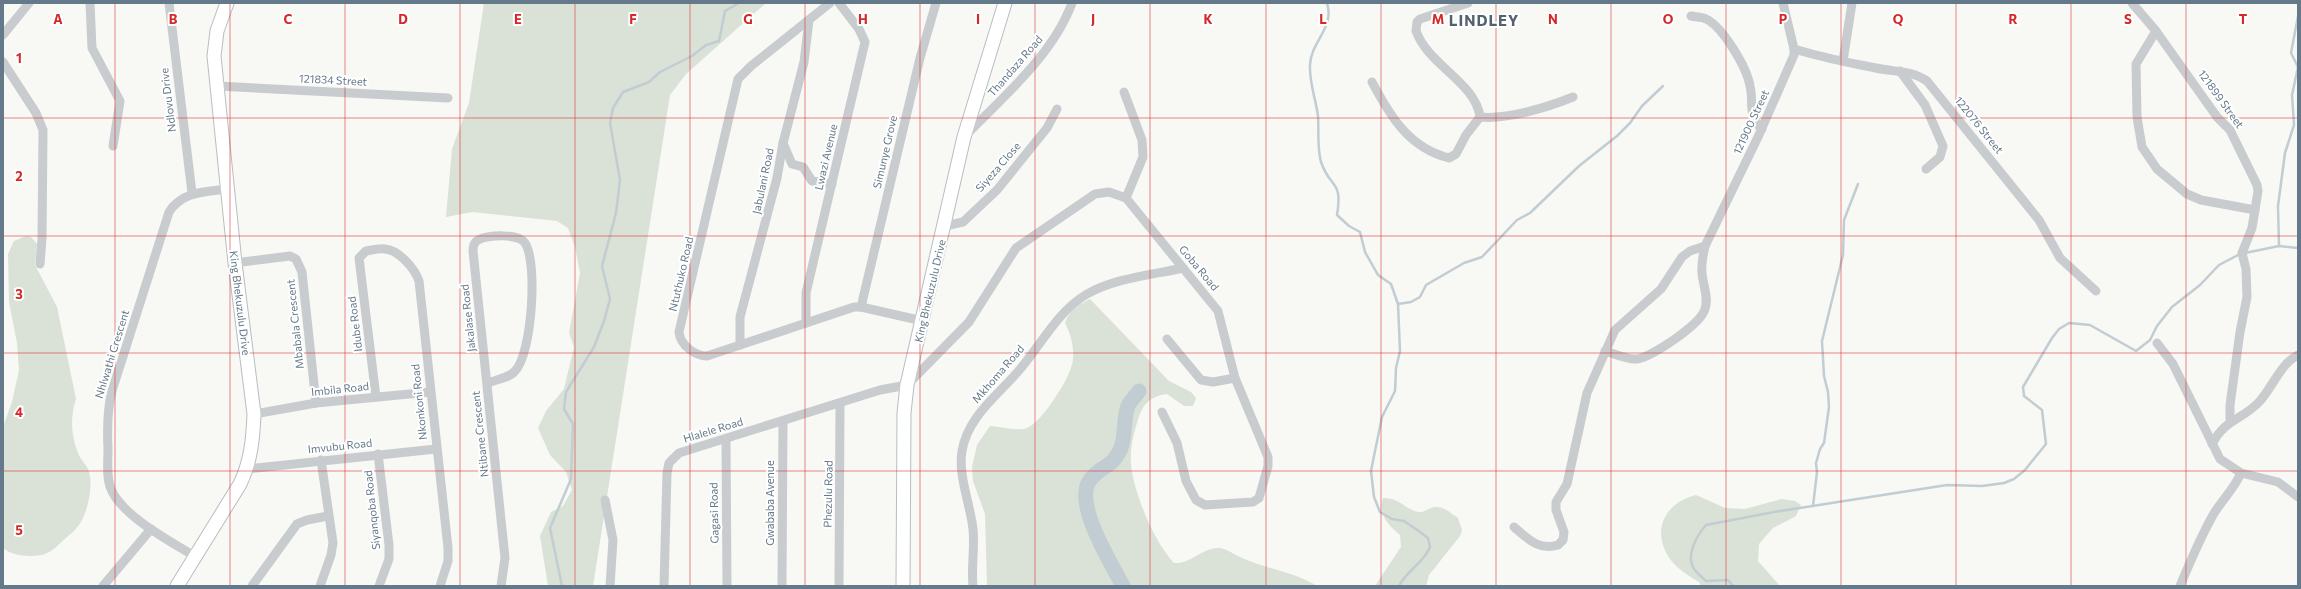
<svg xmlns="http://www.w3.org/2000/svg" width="2301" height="589" font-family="Commissioner,sans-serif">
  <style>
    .green { fill: #dae1d6 }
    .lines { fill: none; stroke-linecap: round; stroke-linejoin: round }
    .stream { stroke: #c1cdd2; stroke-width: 2.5 }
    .river { stroke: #c1cdd2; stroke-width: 15 }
    .secondary-casing { stroke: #b7bec2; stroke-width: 15 }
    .street { stroke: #c8cccf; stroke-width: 9 }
    .secondary { stroke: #fff; stroke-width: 13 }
    .grid { fill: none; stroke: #d62828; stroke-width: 1; stroke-opacity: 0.55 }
    .labels { text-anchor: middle; stroke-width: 4; stroke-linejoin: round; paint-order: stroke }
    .street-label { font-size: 11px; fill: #647989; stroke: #fff }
    .district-label { font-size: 15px; font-weight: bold; letter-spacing: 1px; fill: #53626e; stroke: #fff }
    .grid-label { font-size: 13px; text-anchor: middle; font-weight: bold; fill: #d62828; stroke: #fff; stroke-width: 4; stroke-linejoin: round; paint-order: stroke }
  </style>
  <rect width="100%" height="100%" fill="#f8f8f5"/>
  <g class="green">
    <path d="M484 3H766L686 74 670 95 593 586H548L540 536 551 512 563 506 572 490 566 472 550 455 538 428 546 411 564 389 574 347 569 333 580 273 575 247 568 228 557 221 472 212 446 217 452 149 469 103Z"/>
    <path d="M26 236 31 237 37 244 35 265 57 307 76 399C70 417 71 436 78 453 80 459 85 463 88 469 94 483 88 513 79 525 76 529 72 533 68 536 60 543 52 553 41 555 28 557 13 556 3 548V427L12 402 19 370 17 343 9 302 8 254 14 241Z"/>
    <path d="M1090 299 1169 381 1191 392 1196 398 1193 406H1184L1167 394C1148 397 1142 405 1137 423 1132 438 1129 456 1132 472 1137 500 1155 543 1174 563 1191 564 1201 549 1217 548 1225 547 1235 555 1242 558 1267 569 1294 572 1317 586H987L985 514 973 481 972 467 977 445 990 426C1000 427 1014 430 1024 429 1040 426 1066 383 1071 368 1076 354 1072 336 1065 323 1069 310 1079 305 1090 299Z"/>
    <path d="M1696 495 1725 508 1745 509 1782 499 1795 501 1801 505 1796 516 1773 528 1759 544 1758 561 1780 586H1701L1699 582C1689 576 1677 569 1670 559 1651 531 1664 503 1696 495Z"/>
    <path d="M1383 498C1402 499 1403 508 1418 512 1425 513 1429 507 1436 507 1443 506 1452 514 1458 518L1462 530 1460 536 1429 575 1426 586H1375L1401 547 1400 535C1388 525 1378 514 1383 498Z"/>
  </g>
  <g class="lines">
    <g class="stream">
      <path d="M1327 3C1335 28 1311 41 1310 65 1309 82 1316 100 1318 116 1319 131 1317 148 1321 162 1330 189 1343 179 1337 215L1349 226 1360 232 1365 252 1378 275 1391 284 1398 304 1400 351 1396 368 1395 391 1382 417 1374 456 1371 471 1374 497 1380 512 1392 519 1404 521 1420 532 1428 538 1430 547C1423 564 1407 570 1399 586"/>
      <path d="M2279 246 2278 206 2285 153 2294 125 2292 95 2298 67 2291 53 2298 16"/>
      <path d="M2245 253 2279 246 2298 248"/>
      <path d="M1398 304 1411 302 1420 297 1426 285 1464 263 1482 257 1517 220 1530 213 1579 166 1617 136 1630 123 1642 106 1663 86"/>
      <path d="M1813 506 1817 472 1816 463 1820 449 1824 443 1829 407 1828 392 1824 376 1822 341 1843 255 1844 220 1858 184"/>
      <path d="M562 586 550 528 571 479 573 424 564 409 566 392 594 347 604 321 610 299 602 266 616 213 620 180 610 123 613 108 623 92 649 82 660 72 692 56 706 45 719 41 725 11 739 3"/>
      <path d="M1733 586 1728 580 1706 581C1702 577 1695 572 1693 567 1686 554 1698 534 1706 525L1774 512 1947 485 1982 486 2004 483 2014 479 2025 470 2046 444 2042 410 2024 396 2023 387 2052 338 2059 329 2069 323 2090 325 2136 351 2150 340 2157 326 2172 307 2200 285 2219 265 2240 254"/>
    </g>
    <path class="river" d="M1123 586C1111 563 1073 503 1090 480 1101 465 1112 469 1121 448 1126 435 1123 419 1128 406 1130 401 1136 396 1139 391"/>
    <defs>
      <g id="secondary">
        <path d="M177 586 240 484C251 461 253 439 254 414L235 263 214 56 217 31 227 3"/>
        <path d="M903 586 904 413 907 385 964 137 1005 3"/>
      </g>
    </defs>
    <use href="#secondary" class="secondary-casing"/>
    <g class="street">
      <path d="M90 3 92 48 120 101 113 146"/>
      <path d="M169 3 192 193"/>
      <path d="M830 3 751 66 738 79 679 332C680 345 695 356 707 356L854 307H861L923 321"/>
      <path d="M1468 3 1420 19 1417 22 1416 31C1428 65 1476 83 1480 117 1507 120 1548 107 1573 97"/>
      <path d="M2132 3 2156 31 2217 117 2230 130 2257 185 2258 191 2252 228 2242 253 2246 269 2247 297 2240 332 2230 405V421"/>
      <path d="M1691 16C1696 17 1702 17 1706 19 1723 27 1747 68 1750 86 1754 102 1747 116 1762 129"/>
      <path d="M2156 31 2136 64 2137 117 2142 147 2157 169 2187 194 2201 200 2255 210"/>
      <path d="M3 35 29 3"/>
      <path d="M1794 49C1821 57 1849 63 1876 68 1893 72 1912 70 1927 81L2039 220 2060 258 2096 291"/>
      <path d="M1843 61 1852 3"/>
      <path d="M3 62 36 113 43 130 42 239 40 264"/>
      <path d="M1900 71 1925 105 1943 146 1940 157 1926 169"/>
      <path d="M1372 82C1390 116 1409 148 1449 158L1456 154 1466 135 1480 117"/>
      <path d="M217 86 448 98"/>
      <path d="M1124 92 1142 140 1143 157 1126 198"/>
      <path d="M965 136C1003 97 1053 55 1072 3"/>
      <path d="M783 143 792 164 803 167 812 181 832 184"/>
      <path d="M945 226 963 222 997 190 1047 128 1057 109"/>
      <path d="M235 263 290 256 296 259 302 272 316 403"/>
      <path d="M861 307 920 58 936 3"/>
      <path d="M806 323V293L865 42 859 29 839 3"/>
      <path d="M1167 339 1201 380 1213 382 1235 378"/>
      <path d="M2157 343 2173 364 2220 459 2241 473 2278 482 2298 497"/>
      <path d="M740 345V317L777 178 783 143 804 62 809 20"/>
      <path d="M1605 351C1615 354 1627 360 1637 359 1652 357 1701 324 1705 309 1709 297 1703 286 1702 273 1701 264 1703 255 1705 246L1758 137 1794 55V49L1783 3"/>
      <path d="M487 383C496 380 509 378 515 371 532 354 538 262 525 243 518 233 488 235 478 240 474 242 473 247 473 251L505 558 501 586"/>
      <path d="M376 397 359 258 366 251C372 250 379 248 385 249 399 250 415 269 419 281L448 548V561L440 586"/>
      <path d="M254 414 316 403 430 392"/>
      <path d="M726 439 727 586"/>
      <path d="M2212 444C2225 419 2242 420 2259 402 2273 387 2280 364 2298 355"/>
      <path d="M378 454 389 545V559L379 586"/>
      <path d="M247 469 436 449"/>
      <path d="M605 500 613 540 610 586"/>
      <path d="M1514 527C1528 539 1539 551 1558 545L1563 540 1564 532 1556 510V502L1567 484 1587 393 1615 330 1661 289 1682 257 1690 251 1705 246"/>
      <path d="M194 556C170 541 122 516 111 489 106 477 108 462 108 449 107 429 107 410 112 391L169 212C182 191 205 192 227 189"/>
      <path d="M103 586 151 529"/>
      <path d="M252 586 297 524 307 520 328 516"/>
      <path d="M320 586 331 555 333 543 321 460"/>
      <path d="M664 586 667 473 669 463 679 453 880 390 907 385 969 322 1016 248 1095 194 1109 192 1126 198 1218 311 1235 378 1268 457V466L1259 498 1253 502 1205 505 1196 500 1186 481 1177 443 1162 412"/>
      <path d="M782 586 783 421"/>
      <path d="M839 586 840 403"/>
      <path d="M973 586C971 567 975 548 973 529 970 503 958 476 962 451 968 415 1000 394 1021 368 1043 342 1057 312 1087 294 1115 278 1152 275 1183 268"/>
      <path d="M2180 586C2190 562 2200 538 2213 515 2222 500 2234 489 2241 473"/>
    </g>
    <use href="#secondary" class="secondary"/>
  </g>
  <path class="grid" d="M115 3V586M230 3V586M345 3V586M460 3V586M575 3V586M690 3V586M805 3V586M920 3V586M1035 3V586M1150 3V586M1266 3V586M1381 3V586M1496 3V586M1611 3V586M1726 3V586M1841 3V586M1956 3V586M2071 3V586M2186 3V586M3 118H2298M3 236H2298M3 353H2298M3 471H2298"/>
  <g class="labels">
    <g class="street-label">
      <text transform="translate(1015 66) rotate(-49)" y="4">Thandaza Road</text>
      <text transform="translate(333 80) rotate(3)" y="4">121834 Street</text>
      <text transform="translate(2221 99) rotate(54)" y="4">121899 Street</text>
      <text transform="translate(168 100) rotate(-97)" y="4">Ndlovu Drive</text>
      <text transform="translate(1751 122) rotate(-65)" y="4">121900 Street</text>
      <text transform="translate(1979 125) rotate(51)" y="4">122076 Street</text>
      <text transform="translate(885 152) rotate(-77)" y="4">Simunye Grove</text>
      <text transform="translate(826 157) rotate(-77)" y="4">Lwazi Avenue</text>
      <text transform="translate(998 167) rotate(-49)" y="4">Siyeza Close</text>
      <text transform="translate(763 181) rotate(-78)" y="4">Jabulani Road</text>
      <text transform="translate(1199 268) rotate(50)" y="4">Goba Road</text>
      <text transform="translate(681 274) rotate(-77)" y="4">Ntuthuko Road</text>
      <text transform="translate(930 291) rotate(-77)" y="4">King Bhekuzulu Drive</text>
      <text transform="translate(240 303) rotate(83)" y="4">King Bhekuzulu Drive</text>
      <text transform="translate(468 318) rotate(-96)" y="4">Jakalase Road</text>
      <text transform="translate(295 324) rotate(-96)" y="4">Mbabala Crescent</text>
      <text transform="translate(355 324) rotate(-97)" y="4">Idube Road</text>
      <text transform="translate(112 354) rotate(-73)" y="4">Nhlwathi Crescent</text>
      <text transform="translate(998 374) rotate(-49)" y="4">Mkhoma Road</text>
      <text transform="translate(340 389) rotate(-6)" y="4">Imbila Road</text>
      <text transform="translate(419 402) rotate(-96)" y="4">Nkonkoni Road</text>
      <text transform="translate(713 430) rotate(-17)" y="4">Hlalele Road</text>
      <text transform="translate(480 434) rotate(-96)" y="4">Ntibane Crescent</text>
      <text transform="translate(340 446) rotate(-6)" y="4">Imvubu Road</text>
      <text transform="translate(828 494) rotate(-89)" y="4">Phezulu Road</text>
      <text transform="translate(770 503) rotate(-90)" y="4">Gwababa Avenue</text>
      <text transform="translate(372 510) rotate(-96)" y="4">Siyanqoba Road</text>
      <text transform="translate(714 513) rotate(-91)" y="4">Gagasi Road</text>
    </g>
    <g class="district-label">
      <text x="1484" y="26">LINDLEY</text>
    </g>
  </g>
  <g class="grid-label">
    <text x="58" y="24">A</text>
    <text x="173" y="24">B</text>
    <text x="288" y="24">C</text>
    <text x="403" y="24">D</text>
    <text x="518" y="24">E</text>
    <text x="633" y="24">F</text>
    <text x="748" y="24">G</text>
    <text x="863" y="24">H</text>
    <text x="978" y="24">I</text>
    <text x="1093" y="24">J</text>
    <text x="1208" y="24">K</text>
    <text x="1323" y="24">L</text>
    <text x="1438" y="24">M</text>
    <text x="1553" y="24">N</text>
    <text x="1668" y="24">O</text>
    <text x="1783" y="24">P</text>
    <text x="1898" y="24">Q</text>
    <text x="2013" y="24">R</text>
    <text x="2128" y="24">S</text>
    <text x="2243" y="24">T</text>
    <text x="19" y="63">1</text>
    <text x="19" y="181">2</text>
    <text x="19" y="299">3</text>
    <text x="19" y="417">4</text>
    <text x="19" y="535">5</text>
  </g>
  <rect width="2301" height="589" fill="none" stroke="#647989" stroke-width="8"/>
</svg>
